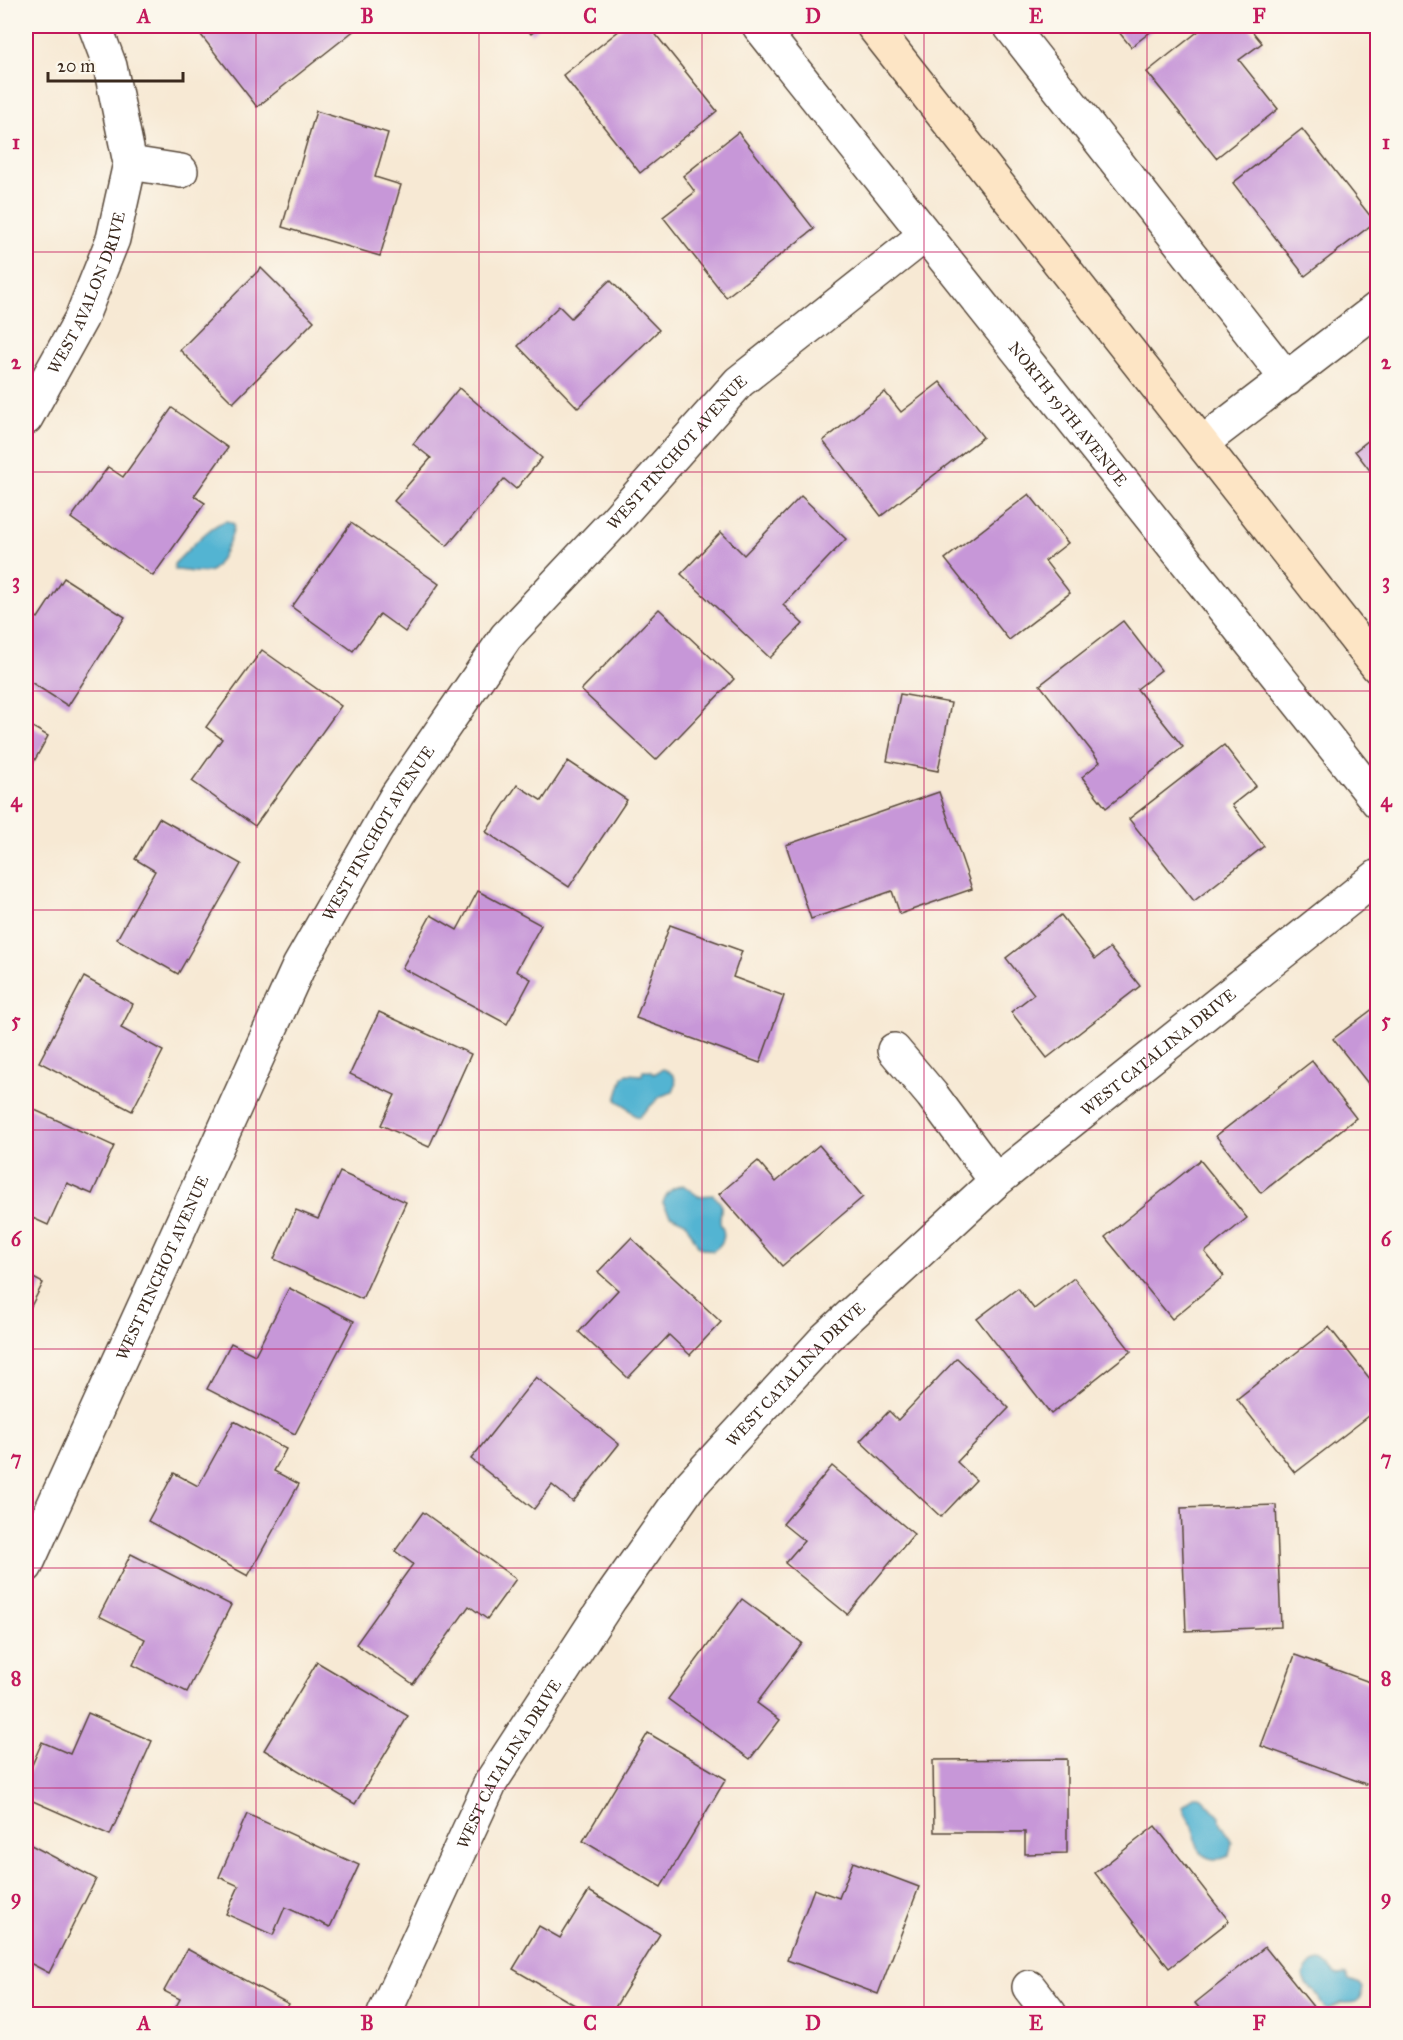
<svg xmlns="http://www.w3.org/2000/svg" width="1403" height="2040" font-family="'IM FELL Great Primer',serif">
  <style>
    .water { fill: #53b4d2; stroke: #476f78; stroke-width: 1.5 }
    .building { fill: #c797d8 }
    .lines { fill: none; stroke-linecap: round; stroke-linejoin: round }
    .street-casing { stroke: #574739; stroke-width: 36 }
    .secondary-casing { stroke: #574739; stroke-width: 36 }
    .street { stroke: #fff; stroke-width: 33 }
    .secondary { stroke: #fde5c5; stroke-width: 33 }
    .grid { fill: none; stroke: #c2185b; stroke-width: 1.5; stroke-opacity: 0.55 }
    .labels { text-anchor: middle; stroke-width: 5; stroke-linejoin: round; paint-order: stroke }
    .street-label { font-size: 16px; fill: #3b2a1e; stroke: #fbf7ec }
    .neatline { fill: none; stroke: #c2185b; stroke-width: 2 }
    .grid-label { font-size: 20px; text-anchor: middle; font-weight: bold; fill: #c2185b }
  </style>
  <rect width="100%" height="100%" fill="#fbf7ec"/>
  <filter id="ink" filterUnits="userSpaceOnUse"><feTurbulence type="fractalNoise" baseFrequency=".0167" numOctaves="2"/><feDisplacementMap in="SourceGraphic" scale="12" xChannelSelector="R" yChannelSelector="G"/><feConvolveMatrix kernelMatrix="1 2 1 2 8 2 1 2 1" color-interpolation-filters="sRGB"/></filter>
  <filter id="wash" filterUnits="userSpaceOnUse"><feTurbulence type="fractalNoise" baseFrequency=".008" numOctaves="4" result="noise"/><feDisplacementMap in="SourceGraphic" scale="24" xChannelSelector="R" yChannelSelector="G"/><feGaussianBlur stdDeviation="1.35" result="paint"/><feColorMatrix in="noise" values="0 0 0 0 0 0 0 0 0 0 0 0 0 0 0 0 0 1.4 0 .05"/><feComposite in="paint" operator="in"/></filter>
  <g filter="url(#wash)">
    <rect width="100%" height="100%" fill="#f7e9d4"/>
    <g class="water">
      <path d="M227 521 234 524C234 534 218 571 208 572 198 574 185 570 175 570L174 564C186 553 211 523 227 521Z"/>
      <path d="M663 1069C674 1072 679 1081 673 1092L661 1096 639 1117 634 1115 626 1106 616 1100 623 1077 627 1074 642 1075 643 1071H651L654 1074Z"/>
      <path d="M683 1185 698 1196 713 1195C726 1206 720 1207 720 1221 720 1227 722 1224 723 1230 726 1240 720 1246 713 1251L699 1247 685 1222 670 1215 663 1203C666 1192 672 1188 683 1185Z"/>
      <path d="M1194 1796H1200L1220 1817V1821L1232 1842 1229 1856C1214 1863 1199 1858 1195 1841 1194 1837 1195 1832 1193 1827 1189 1819 1184 1815 1183 1806Z"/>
      <path d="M1321 1961C1333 1966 1330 1978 1346 1974L1349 1980 1360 1984 1363 1988C1359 2004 1357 2003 1342 2003 1337 2004 1332 2008 1327 2009 1318 2003 1321 1999 1315 1992 1309 1986 1305 1986 1303 1976 1307 1967 1311 1962 1321 1961Z"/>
    </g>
    <g id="blocks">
      <g class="building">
        <path d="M194 26H353L356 29 257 107Z"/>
        <path d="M525 26H541L531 34Z"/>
        <path d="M625 26H649L717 111 640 173 563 75Z"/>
        <path d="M1114 26H1158L1131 47Z"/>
        <path d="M1205 26H1248L1262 43 1239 60 1278 109 1216 158 1147 72Z"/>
        <path d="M316 111 388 133 375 177 401 185 380 256 282 227Z"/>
        <path d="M1302 129 1375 222 1305 276 1233 183Z"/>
        <path d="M738 132 814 229 726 297 663 217 695 192 683 176Z"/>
        <path d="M261 268 314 321 233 403 180 350Z"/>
        <path d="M610 280 659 330 578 408 518 346 559 306 571 318Z"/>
        <path d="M940 382 983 437 881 516 823 441 885 392 901 412Z"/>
        <path d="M459 388 542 458 516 489 504 479 447 546 394 501 431 458 413 444Z"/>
        <path d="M172 408 228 448 194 496 205 503 153 576 71 518 108 467 123 477Z"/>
        <path d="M1378 433V481L1355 451Z"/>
        <path d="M1029 494 1068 543 1045 561 1070 593 1009 640 945 559Z"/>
        <path d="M801 496 846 539 783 605 803 624 770 658 681 574 721 532 744 555Z"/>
        <path d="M351 523 439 584 405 632 380 614 353 651 292 607Z"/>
        <path d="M64 578 125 617 68 706 26 679V610L38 618Z"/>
        <path d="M659 609 734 679 656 760 581 690Z"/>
        <path d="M1123 621 1161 670 1137 689 1183 747 1106 808 1082 777 1100 762 1040 685Z"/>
        <path d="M262 650 341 706 255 826 192 781 222 739 206 727Z"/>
        <path d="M900 694 951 703 938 771 887 761Z"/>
        <path d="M26 723 48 736 26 776Z"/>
        <path d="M1224 745 1256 786 1232 805 1264 846 1194 901 1129 819Z"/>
        <path d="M568 761 627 800 569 887 486 832 517 785 542 801Z"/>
        <path d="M939 792 972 889 900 914 892 891 811 919 786 845Z"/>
        <path d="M159 818 241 864 178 974 117 939 155 871 135 859Z"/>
        <path d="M478 891 541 925 516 971 531 979 507 1024 402 968 431 915 457 930Z"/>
        <path d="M1061 915 1095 959 1110 948 1140 986 1047 1058 1011 1012 1034 994 1006 958Z"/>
        <path d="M670 925 742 951 733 977 784 996 760 1063 636 1018Z"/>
        <path d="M84 977 133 1004 121 1028 163 1051 132 1111 39 1062Z"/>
        <path d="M1378 1005V1096L1333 1039Z"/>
        <path d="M379 1012 471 1054 429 1147 381 1125 395 1095 350 1074Z"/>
        <path d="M1312 1061 1356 1118 1261 1193 1216 1136Z"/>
        <path d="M26 1106 114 1146 92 1194 67 1183 48 1225 26 1215Z"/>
        <path d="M819 1145 863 1197 782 1266 719 1194 758 1161 776 1182Z"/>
        <path d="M1200 1160 1247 1218 1205 1252 1224 1276 1172 1319 1105 1237Z"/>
        <path d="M340 1172 406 1202 362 1299 274 1259 296 1210 318 1219Z"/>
        <path d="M631 1238 721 1322 690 1355 669 1335 628 1378 579 1332 618 1290 598 1272Z"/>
        <path d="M26 1274 43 1283 26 1316Z"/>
        <path d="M1074 1278 1131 1351 1051 1414 977 1319 1018 1288 1034 1309Z"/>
        <path d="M289 1288 354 1321 295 1434 207 1389 231 1343 255 1355Z"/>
        <path d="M1329 1327 1378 1389V1409L1295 1473 1237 1399Z"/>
        <path d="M957 1358 1009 1408 957 1462 976 1480 941 1517 860 1441 889 1411 898 1420Z"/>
        <path d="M536 1377 619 1444 573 1502 552 1485 534 1509 471 1459Z"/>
        <path d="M234 1421 286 1449 274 1471 299 1484 248 1576 148 1521 174 1473 198 1486Z"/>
        <path d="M832 1466 914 1534 847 1614 785 1563 804 1541 783 1524Z"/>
        <path d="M1276 1505 1281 1627 1186 1631 1181 1508Z"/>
        <path d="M423 1512 516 1579 487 1619 469 1606 413 1684 356 1644 413 1564 395 1551Z"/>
        <path d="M131 1554 231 1605 187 1692 133 1665 145 1639 99 1616Z"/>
        <path d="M742 1599 802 1643 757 1703 780 1720 750 1759 668 1699Z"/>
        <path d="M1295 1655 1378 1685V1776L1374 1787 1261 1746Z"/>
        <path d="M317 1662 408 1716 355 1804 264 1750Z"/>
        <path d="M88 1713 152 1741 110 1835 26 1798V1779L42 1742 70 1754Z"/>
        <path d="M648 1733 726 1779 661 1887 583 1841Z"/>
        <path d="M1067 1759V1853L1025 1854V1832H934L933 1760Z"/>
        <path d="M247 1814 359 1865 330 1927 285 1907 273 1935 226 1914 239 1886 219 1877Z"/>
        <path d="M1155 1826 1229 1921 1169 1968 1095 1873Z"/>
        <path d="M31 1845 96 1879 49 1973 26 1961V1856Z"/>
        <path d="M853 1862 919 1887 878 1994 787 1960 814 1889 839 1898Z"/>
        <path d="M589 1891 660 1934 611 2014H590L513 1969 539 1926 560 1938Z"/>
        <path d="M1265 1947 1319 2014H1204L1195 2003Z"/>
        <path d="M187 1949 289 2004 283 2014H172L180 1999 164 1991Z"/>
      </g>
    </g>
  </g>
  <g filter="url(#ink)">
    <use href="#blocks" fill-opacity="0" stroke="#574739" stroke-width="1.5"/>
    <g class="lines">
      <defs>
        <g id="street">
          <path id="s1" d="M759 26 1378 802"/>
          <path d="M1010 26 1287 379"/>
          <path d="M130 163 181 171"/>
          <path id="s2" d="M26 418 81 319 113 239 130 163 110 66 95 26"/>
          <path d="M1202 443 1378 308"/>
          <path d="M894 1050 932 1095 996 1181"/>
          <path id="s3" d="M26 1566 299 966 397 795 506 637 616 520 739 382 925 235"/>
          <path d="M1029 1987 1050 2014"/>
          <path id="s4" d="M384 2014 491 1782 610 1599 689 1487 826 1338 996 1181 1378 876"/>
        </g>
        <path id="secondary" d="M873 26 1378 667"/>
      </defs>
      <use href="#street" class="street-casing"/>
      <use href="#secondary" class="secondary-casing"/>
      <use href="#street" class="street"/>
      <use href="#secondary" class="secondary"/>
    </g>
  </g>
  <path class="grid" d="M256 26V2014M479 26V2014M702 26V2014M924 26V2014M1147 26V2014M26 252H1378M26 472H1378M26 691H1378M26 910H1378M26 1130H1378M26 1349H1378M26 1568H1378M26 1788H1378"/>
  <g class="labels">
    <g class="street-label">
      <text dy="6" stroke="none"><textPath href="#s2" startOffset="140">WEST AVALON DRIVE</textPath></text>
      <text dy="6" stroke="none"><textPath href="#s1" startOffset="496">NORTH 59TH AVENUE</textPath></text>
      <text dy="6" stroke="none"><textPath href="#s3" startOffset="1300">WEST PINCHOT AVENUE</textPath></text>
      <text dy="6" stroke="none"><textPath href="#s3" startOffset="814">WEST PINCHOT AVENUE</textPath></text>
      <text dy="6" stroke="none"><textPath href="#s4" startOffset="1252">WEST CATALINA DRIVE</textPath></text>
      <text dy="6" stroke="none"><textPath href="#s3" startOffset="328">WEST PINCHOT AVENUE</textPath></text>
      <text dy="6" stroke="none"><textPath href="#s4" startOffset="766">WEST CATALINA DRIVE</textPath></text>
      <text dy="6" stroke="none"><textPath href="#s4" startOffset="280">WEST CATALINA DRIVE</textPath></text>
    </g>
  </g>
  <rect width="1403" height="2040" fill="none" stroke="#fbf7ec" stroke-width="66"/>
  <path d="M48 72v9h135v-9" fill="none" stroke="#3b2a1e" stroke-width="3"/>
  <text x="57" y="72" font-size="18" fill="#3b2a1e" stroke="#fbf7ec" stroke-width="4.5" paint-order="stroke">20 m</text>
  <rect x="33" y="33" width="1337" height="1974" class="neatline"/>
  <g class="grid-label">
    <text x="144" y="23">A</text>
    <text x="367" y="23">B</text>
    <text x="590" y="23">C</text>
    <text x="813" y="23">D</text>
    <text x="1036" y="23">E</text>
    <text x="1259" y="23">F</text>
    <text x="16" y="149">1</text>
    <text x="1386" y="149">1</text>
    <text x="16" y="369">2</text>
    <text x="1386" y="369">2</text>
    <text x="16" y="588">3</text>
    <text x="1386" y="588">3</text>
    <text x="16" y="807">4</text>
    <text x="1386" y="807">4</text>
    <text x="16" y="1027">5</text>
    <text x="1386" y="1027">5</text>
    <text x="16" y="1246">6</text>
    <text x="1386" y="1246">6</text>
    <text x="16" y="1465">7</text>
    <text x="1386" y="1465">7</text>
    <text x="16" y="1685">8</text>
    <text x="1386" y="1685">8</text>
    <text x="16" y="1904">9</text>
    <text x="1386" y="1904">9</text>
    <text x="144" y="2030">A</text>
    <text x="367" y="2030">B</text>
    <text x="590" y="2030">C</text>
    <text x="813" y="2030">D</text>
    <text x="1036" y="2030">E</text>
    <text x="1259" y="2030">F</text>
  </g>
</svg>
